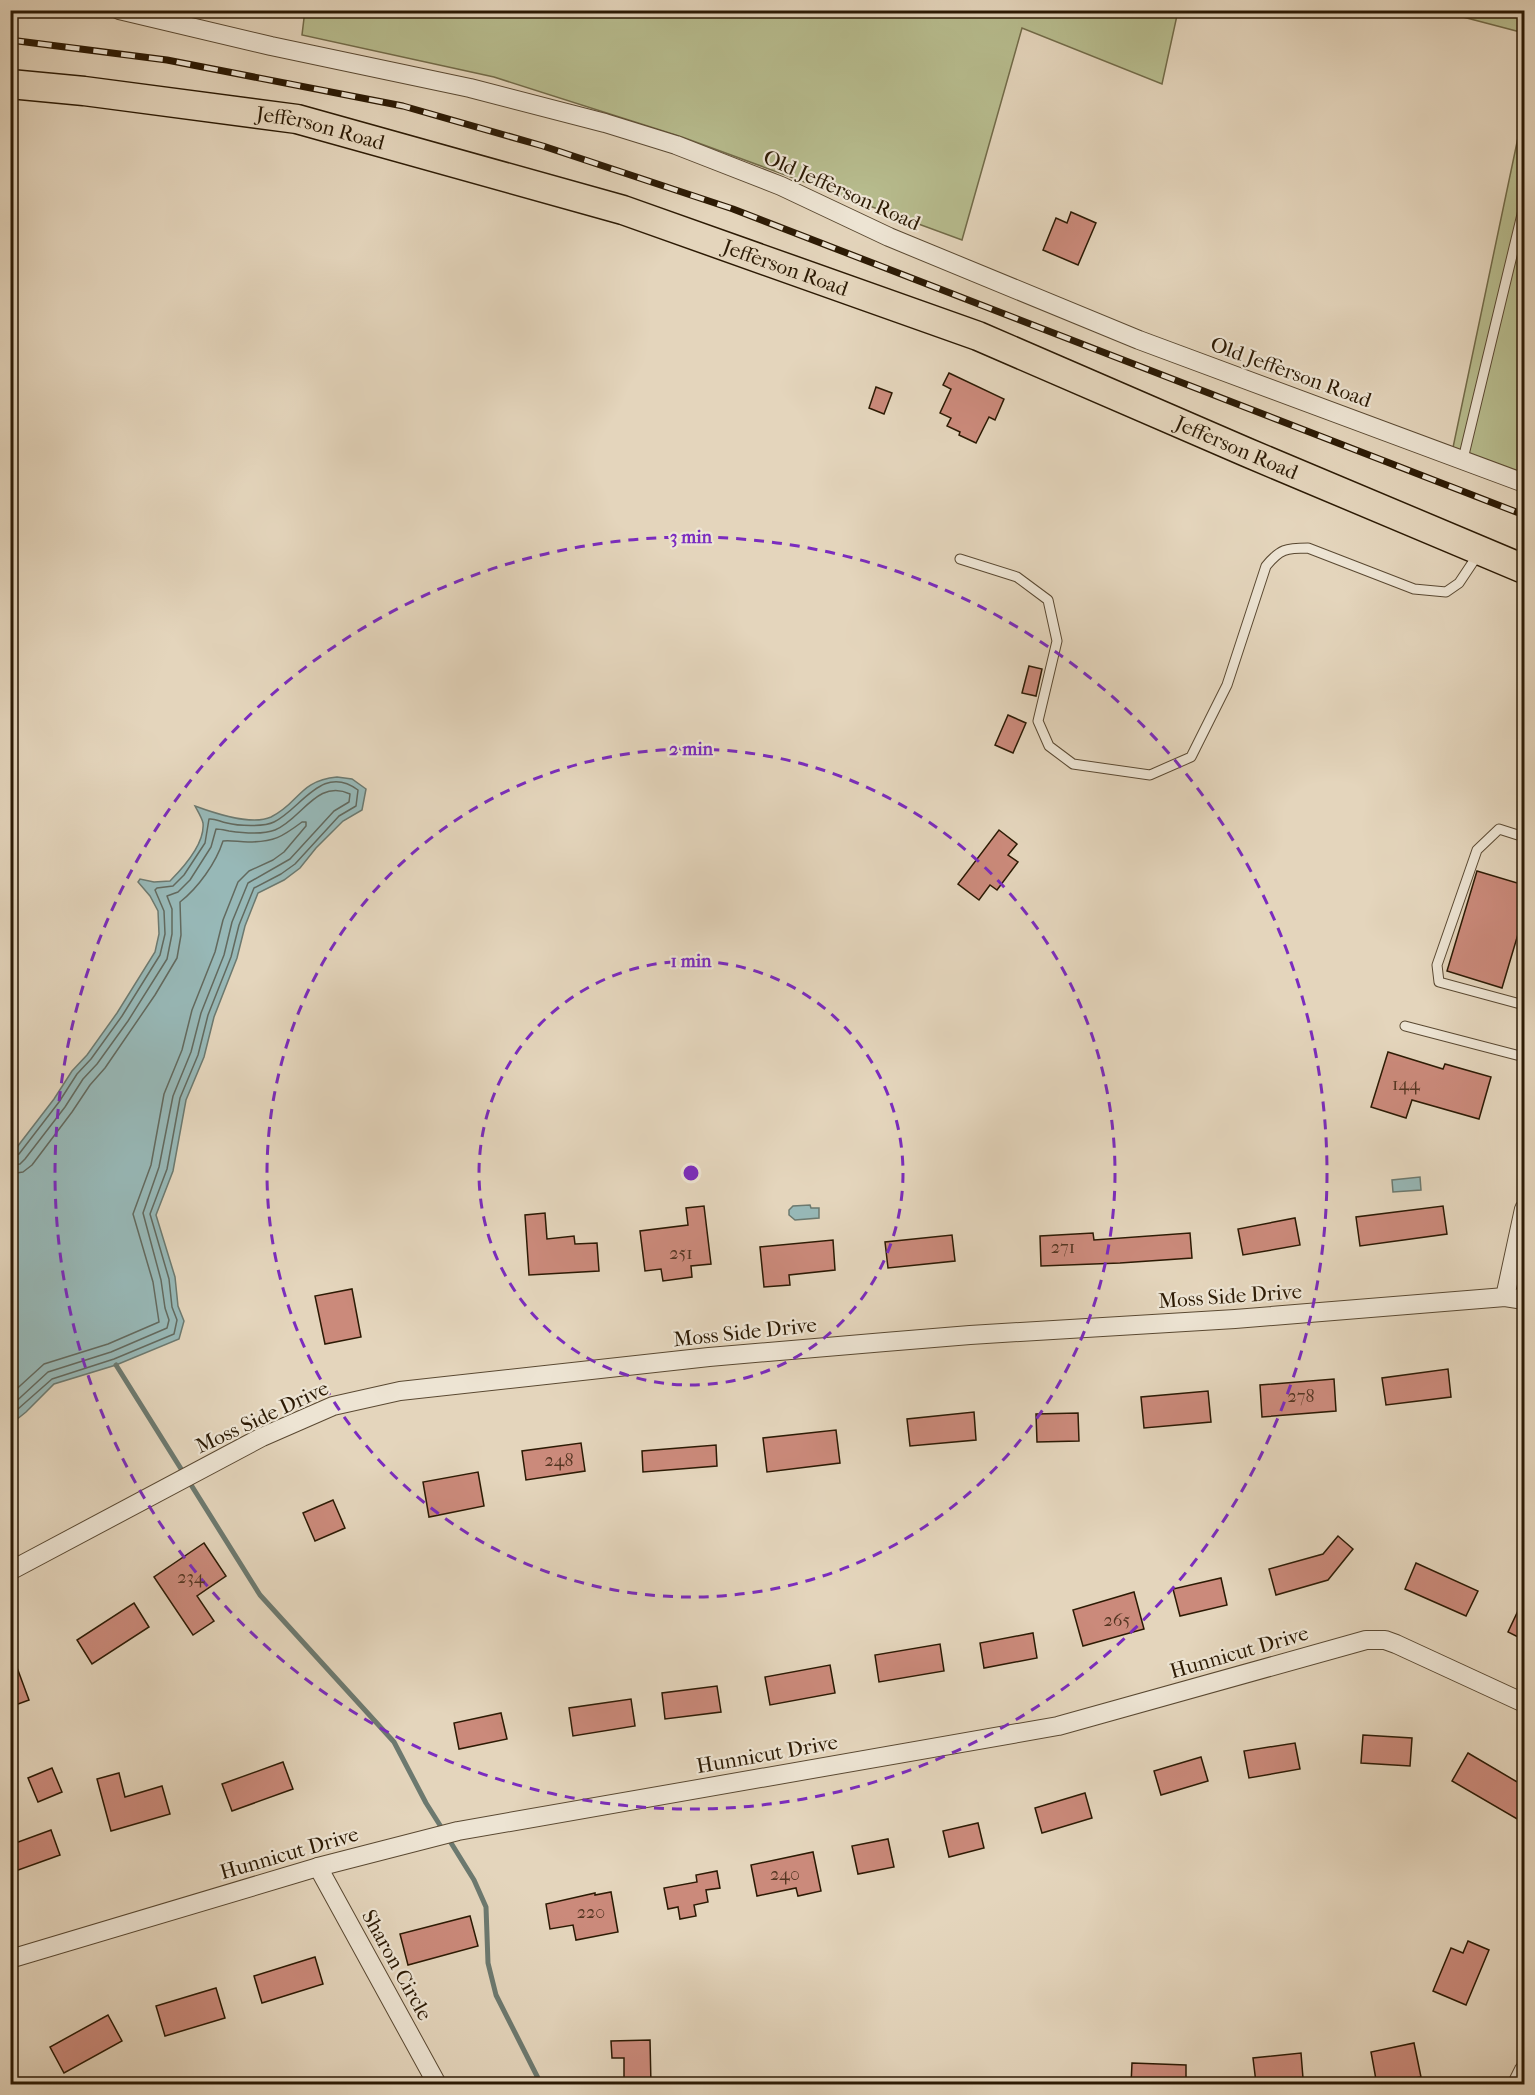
<svg xmlns="http://www.w3.org/2000/svg" width="1535" height="2095" font-family="'IM FELL French Canon',serif">
  <style>
    .green { fill: #b7bc8e; stroke: #726b49; stroke-width: 1.5 }
    .water { fill: #97b8b7; stroke: #6c796f; stroke-width: 1.5 }
    .lines { fill: none; stroke-linecap: round; stroke-linejoin: round }
    .shore { stroke: #62695e; stroke-width: 1.5 }
    .stream { stroke: #6c796f; stroke-width: 5 }
    .building { fill: #cb8a7b; stroke: #2c1a04; stroke-width: 1.5 }
    .service-casing { stroke: #5a4932; stroke-width: 11 }
    .minor-casing { stroke: #5a4932; stroke-width: 20 }
    .trunk-casing { stroke: #2c1a04; stroke-width: 31 }
    .service { stroke: #ede4d3; stroke-width: 9 }
    .minor { stroke: #ede4d3; stroke-width: 18 }
    .trunk { stroke: #e4d5bc; stroke-width: 28 }
    .rail-casing { stroke: #2c1a04; stroke-width: 7 }
    .rail { stroke: #ede4d3; stroke-width: 4.5; stroke-dasharray: 14; stroke-linecap: butt }
    .ring { fill: none; stroke: #7b2cbf; stroke-width: 3; stroke-dasharray: 10 8 }
    .labels { text-anchor: middle; stroke-width: 4.5; stroke-linejoin: round; paint-order: stroke }
    .number-label { font-size: 18px; fill: #543622 }
    .street-label { font-size: 21px; fill: #2c1a04; stroke: #ede4d3 }
    .centre { fill: #7b2cbf; stroke: #ede4d3; stroke-width: 3 }
    .ring-label { font-size: 18px; text-anchor: middle; font-weight: bold; fill: #7b2cbf; stroke: #ede4d3; stroke-width: 4.5; stroke-linejoin: round; paint-order: stroke }
  </style>
  <rect width="100%" height="100%" fill="#e4d5bc"/>
  <filter id="stains"><feTurbulence type="fractalNoise" baseFrequency=".00333" numOctaves="4"/><feColorMatrix values="0 0 0 0 .2 0 0 0 0 .09 0 0 0 0 .02 0 0 0 .5 -.17"/></filter>
  <radialGradient id="worn" r=".72"><stop offset=".6" stop-color="#630" stop-opacity="0"/><stop offset="1" stop-color="#630" stop-opacity=".3"/></radialGradient>
  <g class="green">
    <path d="M305 10H1178V11L1162 84 1022 28 962 240 682 137 494 77 302 35Z"/>
    <path d="M1440 11H1524V33Z"/>
    <path d="M1524 109V491L1451 457Z"/>
  </g>
  <g class="water">
    <path d="M337 777 352 779 366 789 362 810 343 821 316 848 300 868 284 880 258 893 245 926 237 958 214 1017 204 1057 186 1100 173 1171 156 1215 175 1277 178 1306 184 1321 179 1339 116 1365 54 1384 26 1412 11 1424V1152L14 1151 54 1099 72 1071 87 1055 117 1013 155 952 159 934 158 911 150 896 138 882 140 879 154 882 170 881C183 868 205 843 203 823 202 818 197 810 195 806 214 813 251 826 271 817 300 803 298 781 337 777Z"/>
    <path d="M1420 1177 1421 1190 1393 1192 1392 1180Z"/>
    <path d="M810 1205 811 1208H819V1218L795 1220 789 1215V1210L793 1206Z"/>
  </g>
  <g class="lines">
    <g class="shore">
      <path d="M10 1157 19 1154 59 1102 77 1074 91 1059 122 1016 160 955 165 934 164 911 155 890 157 888 173 886 184 875 205 843 209 819C215 818 220 822 227 823 238 826 264 827 274 822 301 809 322 763 358 790L356 806 339 816 295 864 281 874 254 888 239 925 231 957 208 1015 198 1055 180 1098 167 1169 150 1214 169 1279 172 1307 177 1320 174 1334 114 1359 52 1379 10 1416"/>
      <path d="M10 1165 20 1164 25 1159 65 1107 83 1079 97 1064 128 1021 167 959 172 934V909L167 896 178 892 190 880 211 847 216 829C220 829 224 830 229 831 243 833 262 835 275 830 301 820 317 778 350 794L349 802 334 811 290 859 248 883 232 922 224 955 201 1013 191 1052 173 1096 159 1167 143 1213 161 1280 165 1308 169 1320 167 1328 111 1352 48 1372 10 1407"/>
      <path d="M10 1174 23 1172 32 1165 72 1112 90 1085 105 1068 155 995 177 958 181 935 180 902C198 888 216 863 223 841 231 840 239 842 248 842 274 842 282 837 302 822H306V826L284 852 273 860 249 871 238 882 223 920 215 952 192 1010 182 1050 164 1094 151 1165 133 1214 153 1282 159 1322 108 1344 44 1364 10 1395"/>
    </g>
    <g class="stream">
      <path d="M116 1365 260 1595 394 1742 426 1803 443 1830"/>
      <path d="M448 1838 474 1880 486 1907 488 1963 496 1995 541 2084"/>
    </g>
  </g>
  <g class="building">
    <path d="M1071 212 1096 223 1078 265 1043 250 1056 218 1067 223Z"/>
    <path d="M949 373 1004 399 995 420 989 417 976 443 959 435 960 432 947 426 951 418 940 413 951 389 943 385Z"/>
    <path d="M876 387 892 393 884 414 869 408Z"/>
    <path d="M1029 666 1042 669 1036 696 1022 693Z"/>
    <path d="M1008 715 1026 723 1013 753 995 745Z"/>
    <path d="M999 830 1017 844 1008 855 1018 862 997 890 990 885 979 900 958 884Z"/>
    <path d="M1477 871 1524 885V914L1502 988 1447 971Z"/>
    <path d="M1388 1052 1443 1069 1445 1064 1491 1077 1479 1119 1412 1100 1406 1118 1371 1107Z"/>
    <path d="M704 1206 711 1264 691 1266 692 1277 663 1281 661 1269 645 1271 640 1231 688 1225 686 1208Z"/>
    <path d="M1443 1206 1447 1234 1360 1246 1356 1217Z"/>
    <path d="M545 1213 547 1239 574 1236 575 1244 597 1243 599 1271 529 1275 525 1215Z"/>
    <path d="M1295 1218 1300 1245 1243 1255 1238 1229Z"/>
    <path d="M1093 1233 1094 1240 1190 1233 1192 1258 1120 1263 1041 1266 1040 1236Z"/>
    <path d="M952 1235 955 1261 888 1268 885 1242Z"/>
    <path d="M833 1240 835 1270 789 1275 790 1285 764 1287 760 1247Z"/>
    <path d="M352 1289 361 1337 325 1344 315 1296Z"/>
    <path d="M1448 1369 1451 1397 1386 1405 1382 1378Z"/>
    <path d="M1334 1379 1336 1411 1262 1417 1260 1385Z"/>
    <path d="M1208 1391 1211 1422 1144 1428 1141 1397Z"/>
    <path d="M974 1412 976 1440 910 1446 907 1419Z"/>
    <path d="M1078 1413 1079 1441 1037 1442 1036 1414Z"/>
    <path d="M836 1430 840 1463 767 1472 763 1438Z"/>
    <path d="M581 1443 585 1471 526 1480 522 1451Z"/>
    <path d="M716 1445 717 1466 643 1472 642 1451Z"/>
    <path d="M478 1472 484 1506 429 1517 423 1482Z"/>
    <path d="M333 1500 345 1528 315 1541 303 1513Z"/>
    <path d="M1338 1536 1353 1549 1328 1580 1276 1595 1269 1569 1323 1554Z"/>
    <path d="M204 1543 226 1576 197 1596 214 1621 193 1635 154 1577Z"/>
    <path d="M1416 1563 1478 1591 1466 1616 1405 1589Z"/>
    <path d="M1221 1578 1227 1605 1180 1616 1173 1589Z"/>
    <path d="M1134 1592 1144 1629 1083 1646 1073 1610Z"/>
    <path d="M1524 1598V1640L1508 1632Z"/>
    <path d="M134 1603 149 1627 92 1664 77 1640Z"/>
    <path d="M1033 1633 1037 1658 984 1668 980 1643Z"/>
    <path d="M940 1644 944 1671 879 1682 875 1655Z"/>
    <path d="M12 1654 29 1700 10 1707V1655Z"/>
    <path d="M830 1665 835 1693 770 1705 765 1677Z"/>
    <path d="M717 1686 721 1712 665 1719 662 1693Z"/>
    <path d="M631 1699 635 1726 573 1736 569 1708Z"/>
    <path d="M501 1713 507 1739 459 1749 454 1723Z"/>
    <path d="M1363 1735 1412 1738 1410 1766 1361 1763Z"/>
    <path d="M1295 1743 1300 1769 1249 1778 1244 1751Z"/>
    <path d="M1468 1753 1524 1786V1823L1452 1781Z"/>
    <path d="M1201 1757 1208 1781 1161 1795 1154 1771Z"/>
    <path d="M283 1762 293 1789 232 1811 222 1784Z"/>
    <path d="M52 1768 62 1792 38 1802 28 1778Z"/>
    <path d="M119 1773 125 1797 162 1786 170 1814 111 1831 97 1779Z"/>
    <path d="M1085 1793 1092 1818 1042 1833 1035 1808Z"/>
    <path d="M978 1823 984 1848 949 1857 943 1831Z"/>
    <path d="M51 1830 60 1855 10 1873V1845Z"/>
    <path d="M888 1839 894 1867 858 1874 852 1846Z"/>
    <path d="M813 1852 821 1891 798 1896 796 1888 757 1896 751 1865Z"/>
    <path d="M717 1871 720 1888 706 1890 708 1902 694 1905 696 1916 680 1919 678 1907 668 1909 664 1888 697 1882 696 1875Z"/>
    <path d="M611 1892 618 1932 576 1940 573 1925 550 1929 546 1904 595 1893V1895Z"/>
    <path d="M470 1916 478 1946 408 1965 400 1934Z"/>
    <path d="M1468 1941 1489 1950 1466 2005 1433 1991 1451 1948 1463 1953Z"/>
    <path d="M315 1957 323 1984 262 2003 254 1976Z"/>
    <path d="M216 1988 225 2018 165 2036 156 2006Z"/>
    <path d="M108 2015 122 2041 64 2073 50 2047Z"/>
    <path d="M650 2040 651 2085H624V2058H612L611 2041Z"/>
    <path d="M1414 2043 1421 2077 1377 2085 1371 2052Z"/>
    <path d="M1301 2053 1303 2078 1256 2083 1253 2058Z"/>
    <path d="M1132 2063 1186 2065V2085H1131Z"/>
  </g>
  <g class="lines">
    <defs>
      <g id="service">
        <path d="M1463 459 1524 206"/>
        <path d="M960 559 1017 577 1048 600 1057 641 1038 721 1049 746 1073 764 1150 775 1191 757 1227 685 1266 566C1280 549 1286 548 1308 548L1414 589 1446 592 1459 583 1479 553"/>
        <path d="M1524 837 1499 829 1477 850 1437 965 1439 982 1524 1005"/>
        <path d="M1405 1026 1524 1057"/>
      </g>
      <g id="minor">
        <path d="M119 10 271 46 470 88 605 123 676 145 781 186 889 237 1139 340 1524 483"/>
        <path d="M1505 1297 1524 1209"/>
        <path d="M10 1571 262 1437 333 1406 400 1391 709 1357 885 1342 970 1335 1235 1319 1505 1297 1524 1300"/>
        <path d="M318 1867 437 2084"/>
        <path d="M10 1959 318 1867 458 1831 1058 1726 1366 1640H1385L1396 1644 1524 1703"/>
        <path d="M1517 2084 1524 2070"/>
      </g>
      <g id="trunk">
        <path id="s1" d="M10 84 84 91 297 119 623 210 978 336 1246 452 1524 569"/>
      </g>
    </defs>
    <use href="#service" class="service-casing"/>
    <use href="#minor" class="minor-casing"/>
    <use href="#trunk" class="trunk-casing"/>
    <use href="#service" class="service"/>
    <use href="#minor" class="minor"/>
    <use href="#trunk" class="trunk"/>
    <defs>
      <path id="rail" d="M10 40 167 60 403 106 543 146 733 209 1524 515"/>
    </defs>
    <use href="#rail" class="rail-casing"/>
    <use href="#rail" class="rail"/>
  </g>
  <g class="ring">
    <circle cx="691" cy="1173" r="212"/>
    <circle cx="691" cy="1173" r="424"/>
    <circle cx="691" cy="1173" r="636"/>
  </g>
  <g class="labels">
    <g class="number-label">
      <text x="1406" y="1090">144</text>
      <text x="1063" y="1253">271</text>
      <text x="681" y="1259">251</text>
      <text x="1301" y="1402">278</text>
      <text x="559" y="1466">248</text>
      <text x="191" y="1583">234</text>
      <text x="1117" y="1626">265</text>
      <text x="785" y="1880">240</text>
      <text x="591" y="1918">220</text>
    </g>
    <g class="street-label">
      <text dy="7" stroke="none"><textPath href="#s1" startOffset="314">Jefferson Road</textPath></text>
      <text transform="translate(842 190) rotate(24)" y="7">Old Jefferson Road</text>
      <text dy="7" stroke="none"><textPath href="#s1" startOffset="800">Jefferson Road</textPath></text>
      <text transform="translate(1291 372) rotate(20)" y="7">Old Jefferson Road</text>
      <text dy="7" stroke="none"><textPath href="#s1" startOffset="1286">Jefferson Road</textPath></text>
      <text transform="translate(1230 1296) rotate(-4)" y="7">Moss Side Drive</text>
      <text transform="translate(745 1332) rotate(-6)" y="7">Moss Side Drive</text>
      <text transform="translate(262 1417) rotate(-25)" y="7">Moss Side Drive</text>
      <text transform="translate(1239 1652) rotate(-16)" y="7">Hunnicut Drive</text>
      <text transform="translate(767 1754) rotate(-10)" y="7">Hunnicut Drive</text>
      <text transform="translate(289 1853) rotate(-16)" y="7">Hunnicut Drive</text>
      <text transform="translate(397 1965) rotate(61)" y="7">Sharon Circle</text>
    </g>
  </g>
  <circle cx="691" cy="1173" r="9" class="centre"/>
  <g class="ring-label">
    <text x="691" y="543">3 min</text>
    <text x="691" y="755">2 min</text>
    <text x="691" y="967">1 min</text>
  </g>
  <rect width="1535" height="2095" fill="none" stroke="#e4d5bc" stroke-width="36"/>
  <rect x="12" y="12" width="1511" height="2071" fill="none" stroke="#2c1a04" stroke-width="3"/>
  <rect x="18" y="18" width="1499" height="2059" fill="none" stroke="#2c1a04" stroke-width="1.5"/>
  <rect width="100%" height="100%" filter="url(#stains)"/>
  <rect width="100%" height="100%" fill="url(#worn)"/>
</svg>
